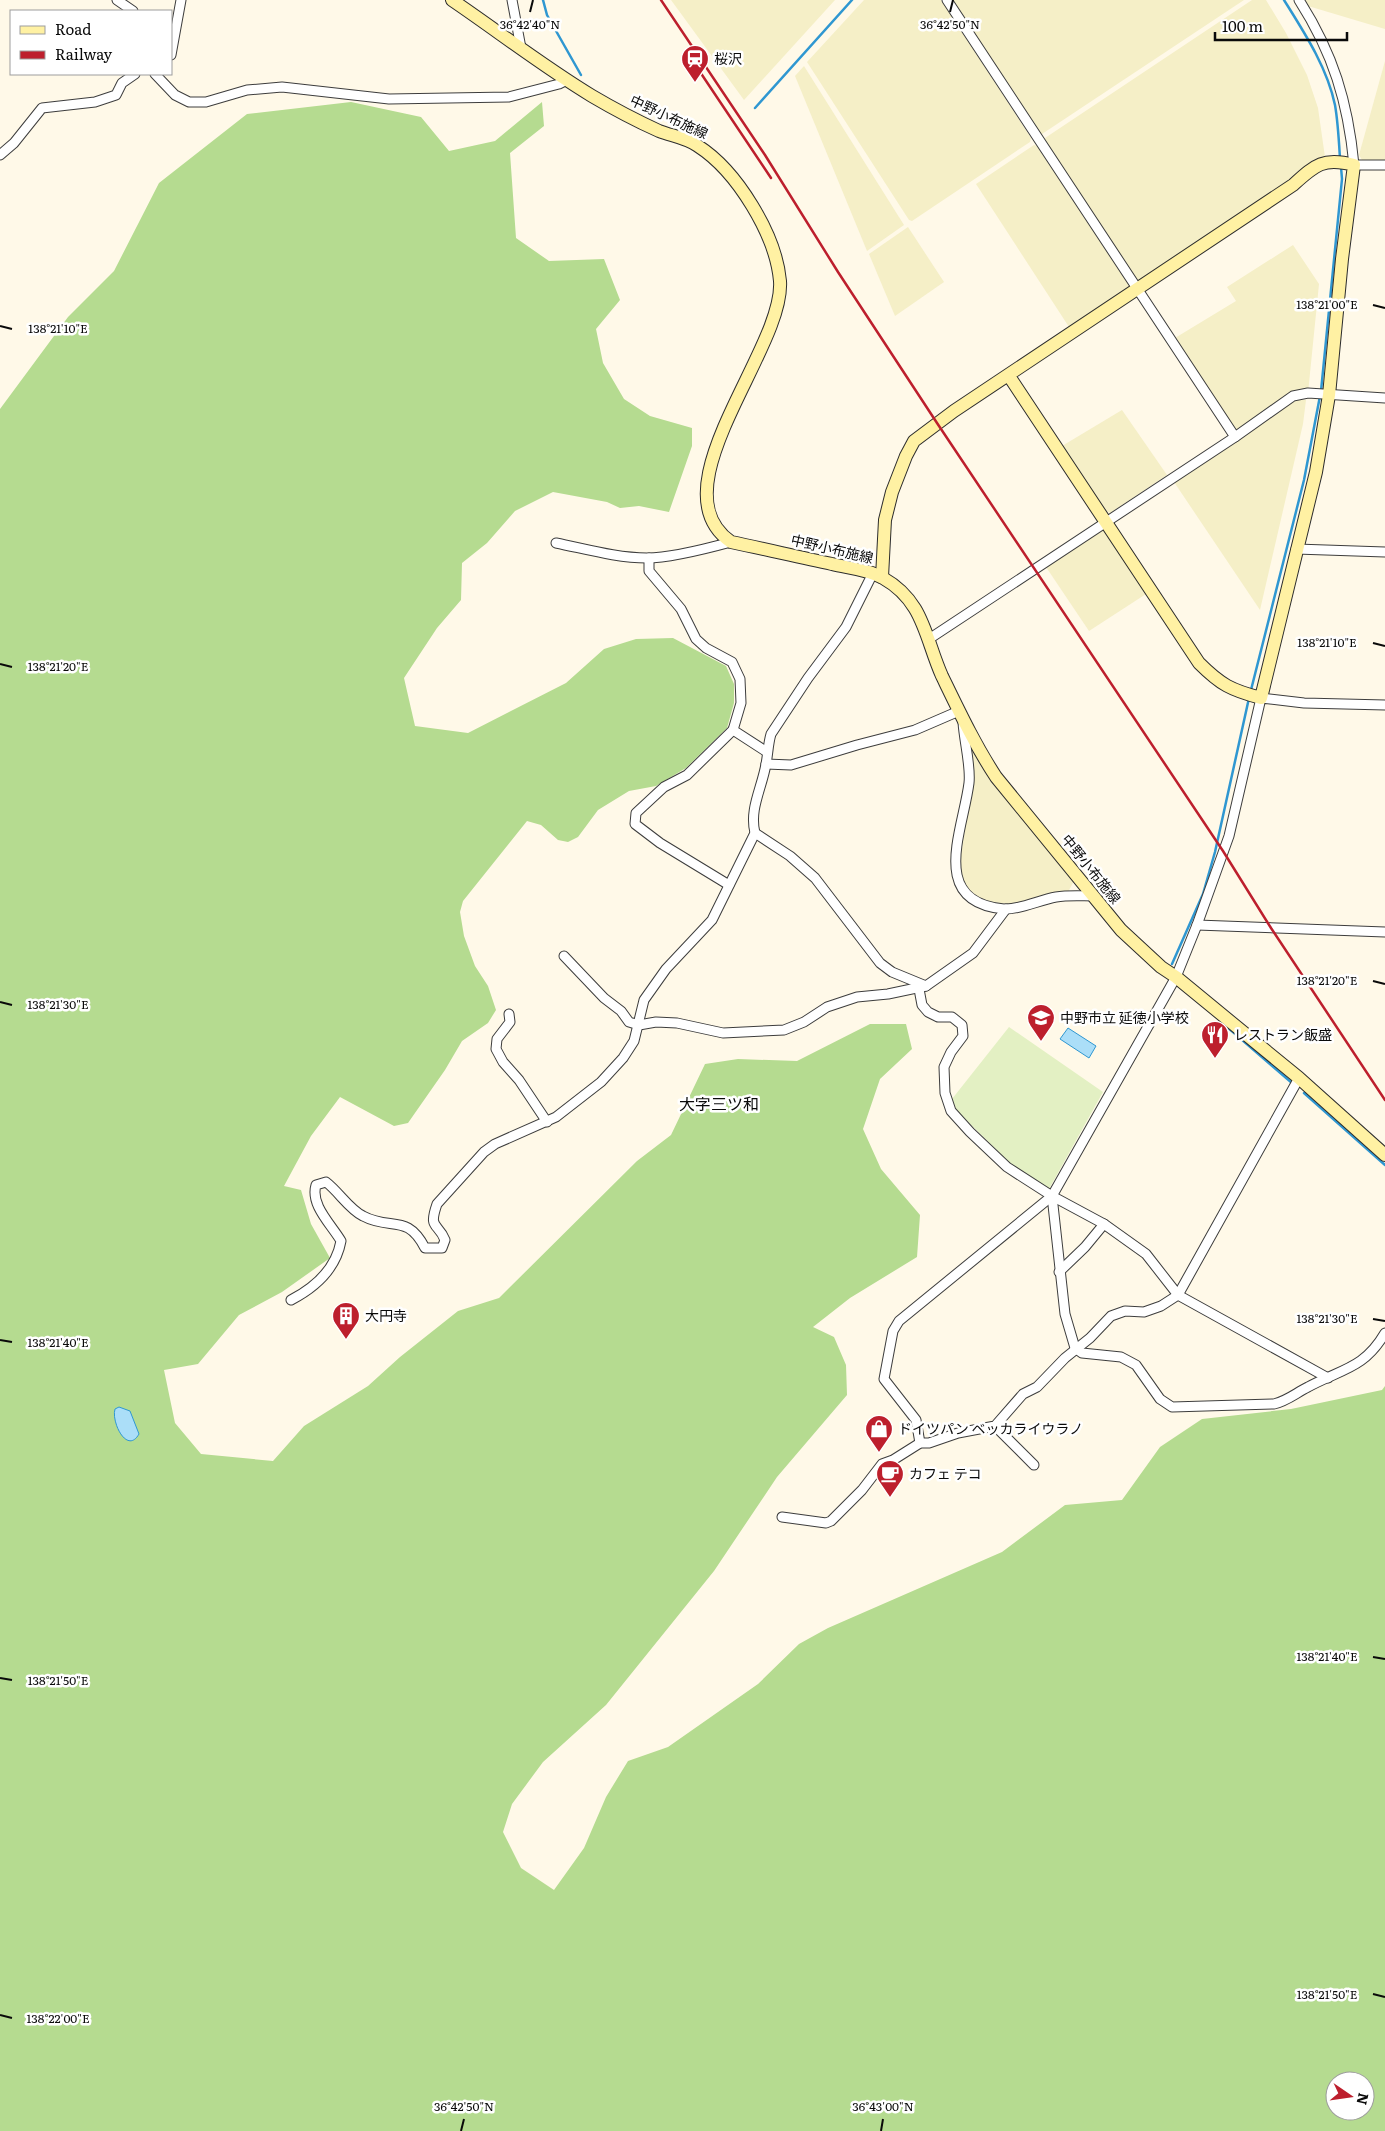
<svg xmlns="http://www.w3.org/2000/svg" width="1385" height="2131" font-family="Literata,'Noto Sans JP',serif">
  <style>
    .farmland { fill: #f5efc7 }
    .forest { fill: #b5db90; fill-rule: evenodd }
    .pitch { fill: #e3f0c3 }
    .water { fill: #abdef8; stroke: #2f97d1 }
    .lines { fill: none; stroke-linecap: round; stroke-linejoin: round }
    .stream { stroke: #2f97d1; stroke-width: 2.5 }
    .street-casing { stroke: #3d3d3d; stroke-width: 11 }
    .secondary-casing { stroke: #2c2c2c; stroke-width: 14 }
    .street { stroke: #fff; stroke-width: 9 }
    .secondary { stroke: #fff1a3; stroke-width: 12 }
    .rail { stroke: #bd1f2d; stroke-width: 2.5 }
    .ticks { fill: none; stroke: #0a0a0a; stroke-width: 2 }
    .labels { text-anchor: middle; stroke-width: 5; stroke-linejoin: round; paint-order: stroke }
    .poi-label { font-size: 14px; fill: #0a0a0a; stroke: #fff; text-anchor: start }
    .street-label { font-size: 14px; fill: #0a0a0a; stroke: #fff }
    .quarter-label { font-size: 16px; fill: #0a0a0a; stroke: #fff }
    .ticks-label { font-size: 12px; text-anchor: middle; fill: #0a0a0a; stroke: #fff; stroke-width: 5; stroke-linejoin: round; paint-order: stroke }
  </style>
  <rect width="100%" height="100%" fill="#fff9e8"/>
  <g class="farmland">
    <path d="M671 0H835L744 100Z"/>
    <path d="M864 0H941L1031 138 1030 142 912 221 909 220 807 62Z"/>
    <path d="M952 0H1244L1042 134H1039Z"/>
    <path d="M1252 0H1266L1286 33 1307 75 1318 108 1325 157 1313 160 1293 180 1138 282 1135 281 1044 142 1045 138Z"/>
    <path d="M1304 0H1385V29L1308 6Z"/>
    <path d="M1385 61V161L1362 160 1359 155Z"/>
    <path d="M804 66 904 225 867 251 795 76Z"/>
    <path d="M1034 145 1037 146 1129 285 1128 289 1069 327 976 184Z"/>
    <path d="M908 227 944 282 895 316 869 254Z"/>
    <path d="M1293 245 1319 284 1308 393 1293 396 1235 437 1170 341 1236 301 1227 287Z"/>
    <path d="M1294 400H1306L1303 424 1260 610 1174 482Z"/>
    <path d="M1122 410 1167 475 1110 513 1106 511 1062 446Z"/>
    <path d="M1101 529 1106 532 1146 594 1089 631 1046 567Z"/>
    <path d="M969 741 1074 881 1068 892 1009 904 984 901 971 892 962 879 960 862 972 783Z"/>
  </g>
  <path class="forest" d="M351 102 421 117 449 151 495 141 542 102 544 126 510 153 516 238 549 261 604 259 620 300 596 329 603 363 624 399 650 416 692 428V446L669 512 639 506 620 508 607 502 553 492 515 511 487 543 462 563 461 600 437 628 404 678 415 726 468 733 566 683 604 649 636 639 673 638 726 666 734 684V703L727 728 686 768 656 786 629 791 598 810 578 837 568 842 558 840 541 825 527 821 463 901 460 912 464 936 475 966 488 986 496 1010 488 1023 462 1041 445 1070 408 1123 394 1126 340 1097 311 1136 284 1186 301 1190 311 1224 330 1258 282 1292 239 1315 198 1364 164 1370 175 1423 201 1454 273 1461 304 1426 368 1386 400 1357 458 1311 499 1298 637 1161 671 1135 705 1064 738 1059 797 1061 870 1024H906L912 1049 880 1079 863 1129 881 1169 920 1215 917 1257 850 1298 813 1327 834 1337 846 1365 847 1395 777 1477 714 1571 606 1705 543 1762 512 1804 503 1832 521 1868 554 1890 584 1848 606 1797 628 1761 668 1747 758 1684 799 1644 828 1628 1002 1552 1065 1505 1122 1500 1160 1447 1202 1419 1291 1409 1382 1390 1385 1386V2131H0V409L68 317 114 271 159 183 247 114ZM1335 2081H1365V2111H1335Z"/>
  <path class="pitch" d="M1009 1027 1103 1092 1049 1189 1010 1163 956 1110 952 1099Z"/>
  <g class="water">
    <path d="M1068 1028 1096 1046 1089 1058 1060 1039Z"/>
    <path d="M119 1407 130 1411 139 1434C127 1455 111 1422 115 1409Z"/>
  </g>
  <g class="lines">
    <g class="stream">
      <path d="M543 0 547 15 581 75"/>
      <path d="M1284 0C1304 32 1327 67 1335 105 1338 122 1339 142 1340 159"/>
      <path d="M755 108 852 0"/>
      <path d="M1321 391 1342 179 1341 167"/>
      <path d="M1251 690 1304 480 1320 396"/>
      <path d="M1172 964 1203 894 1215 852 1249 698"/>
      <path d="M1226 1026 1292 1083"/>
      <path d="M1304 1093 1385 1165"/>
    </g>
    <defs>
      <g id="street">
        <path d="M117 0 133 11"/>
        <path d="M512 0 521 48"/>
        <path d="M947 0 1235 437"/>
        <path d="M1299 0C1333 53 1348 102 1354 165H1385"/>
        <path d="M171 55 181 0"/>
        <path d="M155 74 175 95 189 102H206L247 90 282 87 389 99 509 97 559 84 567 80"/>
        <path d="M0 155 14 143 42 108 95 102 116 95 122 83 135 74"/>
        <path d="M556 543C586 549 617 558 647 558 670 558 709 548 731 542"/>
        <path d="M1296 549 1385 552"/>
        <path d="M649 558V571L681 609 696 639 706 648 732 662 740 679 741 703 733 730 767 752"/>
        <path d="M929 639 1235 437 1293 396 1308 393 1385 398"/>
        <path d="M963 722C964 741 971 766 969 783 963 831 928 902 1004 909 1020 910 1039 900 1056 897 1068 895 1081 896 1094 896"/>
        <path d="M766 764 791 765 857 745 915 730 959 711"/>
        <path d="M755 833 790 856 815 878 880 963 892 972 926 986"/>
        <path d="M729 885 660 843 635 824 636 813 664 787 687 775 733 730"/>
        <path d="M1197 925 1385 932"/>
        <path d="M564 956 604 998 621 1011 629 1022 639 1025 656 1022 677 1023 723 1033 784 1030 804 1022 827 1007 857 997 888 994 926 986 973 953 1006 909"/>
        <path d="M919 989 922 1005 928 1012 938 1017H952L962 1025 963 1036 951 1052 944 1067 945 1093 951 1111 970 1132 1007 1167 1052 1196 1104 1224 1146 1254 1178 1295 1328 1378"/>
        <path d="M509 1014 510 1022 497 1039 496 1049 503 1062 519 1080 547 1122"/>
        <path d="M1052 1196 1065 1314 1075 1348 1082 1353 1121 1357 1136 1365 1160 1399 1172 1407 1274 1404C1287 1401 1296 1393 1308 1387 1341 1369 1364 1369 1385 1333"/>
        <path d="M1059 1272 1085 1247 1104 1224"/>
        <path d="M291 1300C316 1287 336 1268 341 1241 331 1224 310 1205 316 1185L326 1182C339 1192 349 1209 363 1216 391 1231 407 1213 425 1248H442L445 1240C438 1222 428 1230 437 1204L484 1152 495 1144 556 1117 601 1082 623 1058 634 1041 644 1000 666 969 712 920 755 833C749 809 762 788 766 764 768 754 768 744 771 734L808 678 846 627 873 573"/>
        <path d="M995 1426 1034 1465"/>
        <path d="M920 1443 916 1420 884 1379 893 1331 899 1321 1052 1196 1176 977 1197 925 1229 836 1261 698 1304 703 1385 705"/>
        <path d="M782 1517 826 1523 831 1521 862 1490 882 1464 893 1460 920 1443H929L958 1433 995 1426 1023 1394 1037 1387 1065 1358 1090 1338 1111 1316 1125 1311 1144 1312 1161 1306 1178 1295 1299 1078"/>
      </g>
      <g id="secondary">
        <path d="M452 0C499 32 544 67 592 96 614 109 637 121 659 131 672 136 687 138 698 146 737 171 776 235 780 281 785 349 654 489 731 542 765 549 798 557 832 564 848 568 868 569 883 578 924 601 925 638 942 676 959 711 975 745 996 777L1121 930 1161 967 1176 977 1299 1078 1385 1155"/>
        <path d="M882 577 885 520 892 492 906 456 914 441 954 411 1293 185C1315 165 1323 157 1354 165L1342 259 1329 395 1316 472 1261 698C1231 690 1221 685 1199 663L1009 376"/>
      </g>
    </defs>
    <use href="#street" class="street-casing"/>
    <use href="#secondary" class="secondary-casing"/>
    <use href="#street" class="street"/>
    <use href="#secondary" class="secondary"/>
    <g class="rail">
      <path d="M661 0 765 155 838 272 937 423 1223 851 1271 928 1385 1100"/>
      <path d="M686 51 771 178"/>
    </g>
  </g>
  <path class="ticks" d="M530 12 533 0M950 12 953 0M1373 305 1385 308M0 326 12 329M1373 643 1385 646M0 664 12 667M1373 981 1385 984M0 1002 12 1005M1373 1319 1385 1321M0 1340 12 1342M1373 1657 1385 1659M0 1678 12 1680M1373 1994 1385 1997M0 2015 12 2018M461 2131 464 2119M881 2131 883 2119"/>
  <defs>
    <symbol id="station-pin" viewBox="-11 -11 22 30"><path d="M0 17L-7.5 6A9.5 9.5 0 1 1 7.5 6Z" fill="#bd1f2d" stroke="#fff"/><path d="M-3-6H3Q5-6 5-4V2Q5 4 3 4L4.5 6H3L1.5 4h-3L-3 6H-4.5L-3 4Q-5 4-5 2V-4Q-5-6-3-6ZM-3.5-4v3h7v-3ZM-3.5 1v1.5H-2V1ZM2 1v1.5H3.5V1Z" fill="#fff"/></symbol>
    <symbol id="school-pin" viewBox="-11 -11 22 30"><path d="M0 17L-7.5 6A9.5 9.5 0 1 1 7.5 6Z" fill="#bd1f2d" stroke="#fff"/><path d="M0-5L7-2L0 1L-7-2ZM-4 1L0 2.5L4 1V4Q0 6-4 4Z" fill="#fff"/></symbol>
    <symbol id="restaurant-pin" viewBox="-11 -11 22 30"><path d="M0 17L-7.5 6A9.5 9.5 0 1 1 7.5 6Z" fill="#bd1f2d" stroke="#fff"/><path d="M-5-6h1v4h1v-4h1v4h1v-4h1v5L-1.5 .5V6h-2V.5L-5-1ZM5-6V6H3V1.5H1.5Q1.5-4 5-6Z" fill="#fff"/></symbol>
    <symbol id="building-pin" viewBox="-11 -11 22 30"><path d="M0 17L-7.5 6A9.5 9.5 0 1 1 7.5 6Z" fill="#bd1f2d" stroke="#fff"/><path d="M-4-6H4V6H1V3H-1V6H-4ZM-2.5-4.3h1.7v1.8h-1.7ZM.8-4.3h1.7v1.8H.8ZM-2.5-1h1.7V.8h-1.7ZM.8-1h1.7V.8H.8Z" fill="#fff"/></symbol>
    <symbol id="shop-pin" viewBox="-11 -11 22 30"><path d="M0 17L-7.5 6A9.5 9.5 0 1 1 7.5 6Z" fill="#bd1f2d" stroke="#fff"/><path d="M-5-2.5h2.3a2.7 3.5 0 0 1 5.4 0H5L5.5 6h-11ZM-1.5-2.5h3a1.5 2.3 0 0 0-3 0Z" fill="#fff"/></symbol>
    <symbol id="cafe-pin" viewBox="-11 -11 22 30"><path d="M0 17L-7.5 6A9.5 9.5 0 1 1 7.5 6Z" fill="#bd1f2d" stroke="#fff"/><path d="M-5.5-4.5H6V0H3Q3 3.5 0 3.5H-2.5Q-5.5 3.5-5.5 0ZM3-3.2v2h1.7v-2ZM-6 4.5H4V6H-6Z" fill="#fff"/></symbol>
  </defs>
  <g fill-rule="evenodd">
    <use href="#station-pin" x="679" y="43" width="32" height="43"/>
    <use href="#school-pin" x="1025" y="1002" width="32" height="43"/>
    <use href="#restaurant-pin" x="1199" y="1019" width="32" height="43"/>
    <use href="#building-pin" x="330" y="1300" width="32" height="43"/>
    <use href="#shop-pin" x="863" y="1413" width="32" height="43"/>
    <use href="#cafe-pin" x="874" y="1458" width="32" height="43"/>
  </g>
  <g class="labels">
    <g class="poi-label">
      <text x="714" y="64">桜沢</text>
      <text x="1060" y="1023">中野市立 延徳小学校</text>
      <text x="1234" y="1040">レストラン飯盛</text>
      <text x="365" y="1321">大円寺</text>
      <text x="898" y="1434">ドイツパン ベッカライウラノ</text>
      <text x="909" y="1479">カフェ テコ</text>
    </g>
    <g class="street-label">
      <text transform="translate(669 117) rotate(25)" y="5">中野小布施線</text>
      <text transform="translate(832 549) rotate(13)" y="5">中野小布施線</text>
      <text transform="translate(1091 869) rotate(51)" y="5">中野小布施線</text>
    </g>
    <g class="quarter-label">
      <text x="719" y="1110">大字三ツ和</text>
    </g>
  </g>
  <g class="ticks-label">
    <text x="530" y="29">36°42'40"N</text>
    <text x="950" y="29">36°42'50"N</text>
    <text x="1327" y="309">138°21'00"E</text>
    <text x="58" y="333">138°21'10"E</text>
    <text x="1327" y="647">138°21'10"E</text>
    <text x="58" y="671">138°21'20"E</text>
    <text x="1327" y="985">138°21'20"E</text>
    <text x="58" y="1009">138°21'30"E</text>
    <text x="1327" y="1323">138°21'30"E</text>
    <text x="58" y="1347">138°21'40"E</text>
    <text x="1327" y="1661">138°21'40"E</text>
    <text x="58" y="1685">138°21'50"E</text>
    <text x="1327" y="1999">138°21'50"E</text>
    <text x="58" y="2023">138°22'00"E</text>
    <text x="464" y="2111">36°42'50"N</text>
    <text x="883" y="2111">36°43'00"N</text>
  </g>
  <rect x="10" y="10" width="162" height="65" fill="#ffffff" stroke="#9d9d9d"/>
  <rect x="20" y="26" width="25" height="8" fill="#fff1a3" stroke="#9d9d9d"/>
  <text x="55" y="35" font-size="15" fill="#0a0a0a">Road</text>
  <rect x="20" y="51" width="25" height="8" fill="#bd1f2d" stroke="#9d9d9d"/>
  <text x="55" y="60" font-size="15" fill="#0a0a0a">Railway</text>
  <g transform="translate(1350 2096) rotate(103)"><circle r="24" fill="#ffffff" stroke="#9d9d9d"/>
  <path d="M0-4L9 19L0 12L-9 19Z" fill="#bd1f2d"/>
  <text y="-8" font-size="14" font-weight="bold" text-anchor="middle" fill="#0a0a0a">N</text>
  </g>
  <path d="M1215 32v8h132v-8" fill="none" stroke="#0a0a0a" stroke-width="2.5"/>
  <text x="1222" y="32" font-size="15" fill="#0a0a0a" stroke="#ffffff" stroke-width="4" paint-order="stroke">100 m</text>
</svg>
